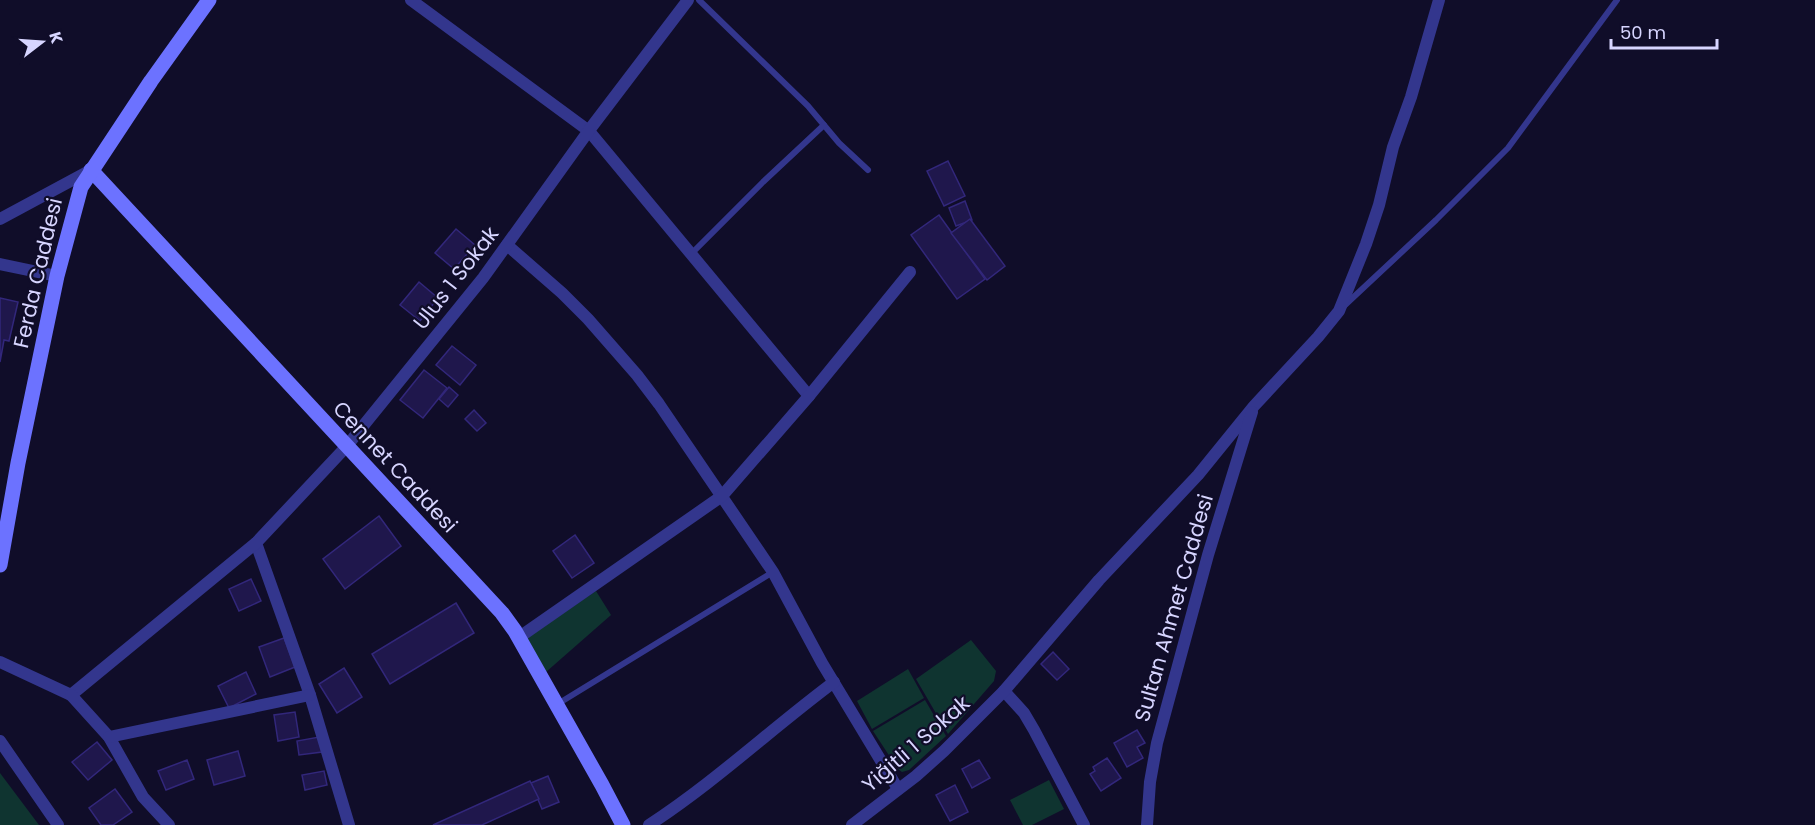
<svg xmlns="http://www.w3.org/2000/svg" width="1815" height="825" font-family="Poppins,sans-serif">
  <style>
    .green { fill: #0f3430 }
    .building { fill: #1f174c; stroke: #32277b; stroke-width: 1.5 }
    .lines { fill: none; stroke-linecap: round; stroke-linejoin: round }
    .lane { stroke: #33368d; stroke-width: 6 }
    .street { stroke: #33368d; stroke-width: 12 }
    .secondary { stroke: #6c72ff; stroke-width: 15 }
    .labels { text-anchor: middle; stroke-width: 4.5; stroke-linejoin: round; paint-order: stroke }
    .street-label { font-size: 21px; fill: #d7d5ff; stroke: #100d29 }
  </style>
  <rect width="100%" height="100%" fill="#100d29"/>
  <g class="green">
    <path d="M596 591 611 615 546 672 527 638Z"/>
    <path d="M971 640 996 671 994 681 948 734 916 679Z"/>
    <path d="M908 669 924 698 872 729 857 701Z"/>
    <path d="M925 700 946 736 909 770 902 772 898 769 873 731Z"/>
    <path d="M0 773 39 825H0Z"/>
    <path d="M1049 780 1064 809 1032 825H1023L1010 800Z"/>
  </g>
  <g class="building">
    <path d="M948 161 965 196 944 206 927 171Z"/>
    <path d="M965 201 972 220 956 226 949 208Z"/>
    <path d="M939 215 985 279 957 299 911 235Z"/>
    <path d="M970 219 1005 266 987 280 951 233Z"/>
    <path d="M456 229 475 245 454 269 435 253Z"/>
    <path d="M419 282 438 298 420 321 400 305Z"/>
    <path d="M0 298 18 302 9 341 4 340 0 362Z"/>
    <path d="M452 346 476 365 460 385 436 365Z"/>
    <path d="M424 370 447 388 423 418 400 400Z"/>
    <path d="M449 387 458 395 448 407 439 399Z"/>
    <path d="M474 410 486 423 477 431 465 419Z"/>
    <path d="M379 516 401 546 345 589 323 559Z"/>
    <path d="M575 535 594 563 572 578 553 551Z"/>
    <path d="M251 579 261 601 239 611 229 589Z"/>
    <path d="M456 603 474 633 390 684 372 654Z"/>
    <path d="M284 638 295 667 270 677 259 647Z"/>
    <path d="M1053 652 1069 669 1057 680 1041 664Z"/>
    <path d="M344 668 362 697 337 713 319 684Z"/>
    <path d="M246 672 256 694 229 708 218 686Z"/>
    <path d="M295 712 299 737 278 741 274 715Z"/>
    <path d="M1137 730 1145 743 1137 747 1143 758 1127 767 1114 743Z"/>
    <path d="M319 737 322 752 299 755 297 741Z"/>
    <path d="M97 742 112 760 88 780 72 762Z"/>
    <path d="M238 751 245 776 214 785 207 760Z"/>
    <path d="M1107 758 1121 778 1101 791 1090 774 1095 771 1093 767Z"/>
    <path d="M187 760 194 779 166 790 158 771Z"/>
    <path d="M979 760 990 778 972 788 962 769Z"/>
    <path d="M324 771 327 785 305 790 302 775Z"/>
    <path d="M548 776 559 802 542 809 531 783Z"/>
    <path d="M530 781 539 799 482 825H433Z"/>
    <path d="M955 785 968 812 950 821 936 795Z"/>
    <path d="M115 789 132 812 113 825H101L89 808Z"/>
  </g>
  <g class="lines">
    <g class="lane">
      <path d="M699 0 808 106 839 143 868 170"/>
      <path d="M691 254 763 182 824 125"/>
      <path d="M1344 306 1436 220 1508 148 1617 0"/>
      <path d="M556 705 773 572"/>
    </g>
    <g class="street">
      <path d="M411 0 589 131 809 396"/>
      <path d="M0 219 91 170"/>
      <path d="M507 245 562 293 588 319 637 375 659 404 773 572 822 663 898 789"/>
      <path d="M0 264 57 276"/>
      <path d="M256 543 310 695 349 825"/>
      <path d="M518 638 722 496 809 396 910 272"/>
      <path d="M0 662 71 695 256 543 346 447 483 278 590 129 688 0"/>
      <path d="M1004 691 1024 713 1034 730 1084 825"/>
      <path d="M71 695 109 737 143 797 169 825"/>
      <path d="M109 737 310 695"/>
      <path d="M0 741 58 825"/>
      <path d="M649 825C715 782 771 729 834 682"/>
      <path d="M852 825 916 776 944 751 1004 691 1099 580 1198 475 1254 406 1318 337 1339 311 1366 244 1379 205 1393 147 1411 97 1439 0"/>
      <path d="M1147 825 1150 782 1157 743 1208 555 1252 412"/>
    </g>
    <g class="secondary">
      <path d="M91 170 502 613 515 631 602 785 623 825"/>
      <path d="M0 565 18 463 57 276 81 187 151 81 209 0"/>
    </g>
  </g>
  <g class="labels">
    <g class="street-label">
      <text transform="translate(38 273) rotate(-77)" y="7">Ferda Caddesi</text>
      <text transform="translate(456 278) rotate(-52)" y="7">Ulus 1 Sokak</text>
      <text transform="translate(395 467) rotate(47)" y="7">Cennet Caddesi</text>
      <text transform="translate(1174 608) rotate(-74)" y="7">Sultan Ahmet Caddesi</text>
      <text transform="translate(916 744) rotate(-41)" y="7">Yiğitli 1 Sokak</text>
    </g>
  </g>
  <g transform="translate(42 42) rotate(73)" stroke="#100d29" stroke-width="4.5" paint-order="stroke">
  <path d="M0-4.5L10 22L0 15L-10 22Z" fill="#d7d5ff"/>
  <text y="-9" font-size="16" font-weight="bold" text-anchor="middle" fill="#d7d5ff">K</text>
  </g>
  <path d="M1611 39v9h106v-9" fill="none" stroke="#d7d5ff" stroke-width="3"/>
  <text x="1620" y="39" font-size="18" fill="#d7d5ff" stroke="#100d29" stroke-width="4.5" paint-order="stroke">50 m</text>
</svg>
